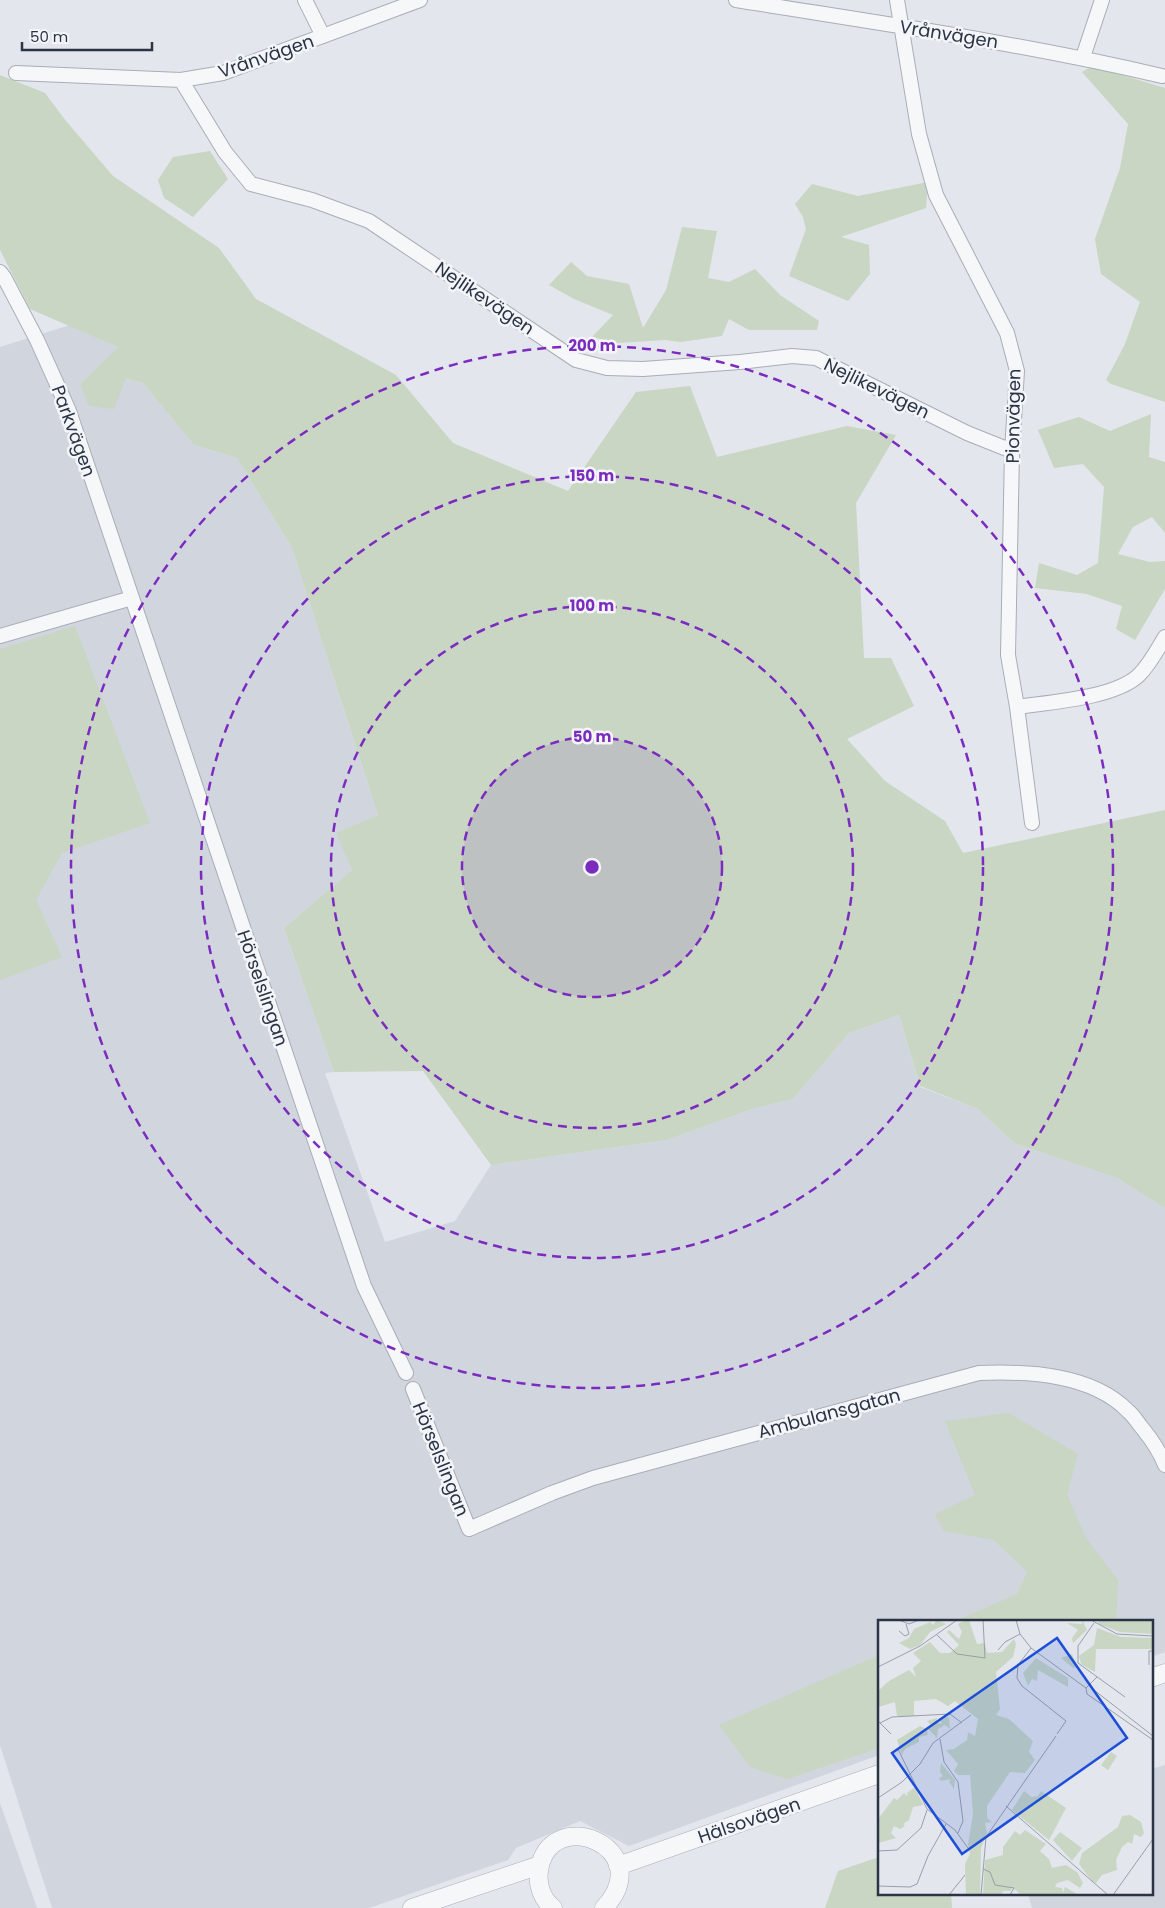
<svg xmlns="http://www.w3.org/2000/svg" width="1165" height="1908" font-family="Poppins,sans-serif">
	<rect width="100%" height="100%" fill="#e3e6ec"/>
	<!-- built -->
	<path fill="#d1d5de" d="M 70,325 L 118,347 L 80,384 L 126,378 L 143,383 L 194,445 L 237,458 L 292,548 L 378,815 L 337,833 L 352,870 L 284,928 L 334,1072 L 325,1073 L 385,1242 L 455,1221 L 491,1165 L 667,1140 L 752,1109 L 793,1099 L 849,1033 L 899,1015 L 920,1087 L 978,1109 L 1014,1143 L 1117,1178 L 1165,1208 L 1165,1652 L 1151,1657 L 1151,1622 L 879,1622 L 879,1755 L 629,1846 L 580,1821 L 516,1848 L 508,1860 L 369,1908 L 52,1908 L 0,1745 L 0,347 Z
		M 1165,1765 L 1165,1908 L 1032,1908 L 1028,1894 L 1151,1894 L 1151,1769 Z
		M 0,1803 L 37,1908 L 0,1908 Z"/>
	<!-- green -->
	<path fill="#c8d6c3" d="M 1092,66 L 1165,88 L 1165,402 L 1111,384 L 1106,380 L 1125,344 L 1140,302 L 1101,274 L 1095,239 L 1120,168 L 1128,124 L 1082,72 Z
		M 0,75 L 45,93 L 66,121 L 113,176 L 219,248 L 256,299 L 396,375 L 453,443 L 568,491 L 636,392 L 690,386 L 717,457 L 847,426 L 896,435 L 856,503 L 864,658 L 891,658 L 914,706 L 847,739 L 885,781 L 945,821 L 963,853 L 1165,810 L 1165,1208 L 1117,1178 L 1014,1143 L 978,1109 L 920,1086 L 899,1015 L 849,1033 L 793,1099 L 752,1109 L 667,1140 L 491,1165 L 423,1071 L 334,1072 L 284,928 L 352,870 L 336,833 L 378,815 L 292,548 L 237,458 L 194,445 L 143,383 L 126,378 L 114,409 L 89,406 L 80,384 L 118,347 L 30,309 L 0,250 Z
		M 210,151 L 228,179 L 193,217 L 164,198 L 158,180 L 173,157 Z
		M 928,182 L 926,208 L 841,237 L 869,245 L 870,274 L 848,301 L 789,276 L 806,229 L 803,217 L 795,204 L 812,184 L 858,196 Z
		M 682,227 L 717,231 L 708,278 L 729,282 L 755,269 L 780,295 L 819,321 L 817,330 L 749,330 L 729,319 L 722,336 L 681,342 L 665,340 L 617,343 L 592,337 L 613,315 L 574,299 L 549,285 L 571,262 L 587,276 L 629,284 L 643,328 L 666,290 Z
		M 1151,414 L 1149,457 L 1165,462 L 1165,533 L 1152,517 L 1133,527 L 1118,554 L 1150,562 L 1165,561 L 1165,589 L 1135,640 L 1116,629 L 1122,606 L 1087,594 L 1035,588 L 1039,563 L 1077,575 L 1098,563 L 1104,487 L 1083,464 L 1054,468 L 1038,430 L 1079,417 L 1110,431 Z
		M 75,626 L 150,823 L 62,853 L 36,900 L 62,957 L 0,980 L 0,649 Z
		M 1009,1413 L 1078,1454 L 1067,1494 L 1086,1538 L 1118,1580 L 1116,1622 L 953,1622 L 1017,1594 L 1027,1572 L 994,1540 L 944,1531 L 935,1514 L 975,1495 L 945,1421 Z
		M 879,1655 L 879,1748 L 787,1779 L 750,1767 L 719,1725 Z
		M 879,1857 L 879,1894 L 951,1894 L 952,1908 L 825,1908 L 838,1871 Z"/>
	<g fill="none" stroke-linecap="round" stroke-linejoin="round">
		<!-- minor casing -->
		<g stroke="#a8adb7" stroke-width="16">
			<path id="minor" d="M 305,0 L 323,36
				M 736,0 C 878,23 1021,43 1162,76
				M 897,0 L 919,134 L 936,195 L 1007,333 L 1017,371 L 1012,451 L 1008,655 L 1017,707 L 1032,823
				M 1083,57 L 1102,0
				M 16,73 L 181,80 L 223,73 L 420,0
				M 181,80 L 225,152 L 251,184 L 312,200 L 369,221 L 576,360 L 607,368 L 643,369 L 740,362 L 792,356 L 816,358 L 967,433 L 1012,451
				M 0,272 L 4,277 L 37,340 L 69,411 L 364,1286 L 406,1373
				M 0,636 L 132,598
				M 1017,707 C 1051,702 1115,698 1139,675 C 1150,664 1157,650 1165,637
				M 413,1389 L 469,1529 L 552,1493 L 593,1478 L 979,1373 C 1028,1371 1092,1374 1128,1411 C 1134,1416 1138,1423 1143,1429 C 1151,1439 1160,1452 1165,1465"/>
		</g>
		<!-- tertiary casing -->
		<g stroke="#a8adb7" stroke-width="19">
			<path id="tertiary" d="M 1151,1678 L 1165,1673
				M 618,1866 L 879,1774
				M 412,1908 L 540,1865
				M 553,1908 C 542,1899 537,1885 539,1871 C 549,1802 660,1848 604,1908"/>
		</g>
		<!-- minor -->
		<use href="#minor" stroke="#f6f7f9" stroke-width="14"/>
		<!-- tertiary -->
		<use href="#tertiary" stroke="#f6f7f9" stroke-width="18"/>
	</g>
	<!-- distance rings -->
	<circle cx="592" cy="867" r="130" fill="#7b2cbf" fill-opacity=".12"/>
	<g fill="none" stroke="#7b2cbf" stroke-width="2.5" stroke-dasharray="9 6">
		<circle cx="592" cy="867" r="130"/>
		<circle cx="592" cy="867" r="261"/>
		<circle cx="592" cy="867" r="391"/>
		<circle cx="592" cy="867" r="521"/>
	</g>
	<g text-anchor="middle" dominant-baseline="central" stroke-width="5" stroke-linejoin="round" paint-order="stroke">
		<!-- street labels -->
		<g font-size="18" fill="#2a3445" stroke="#f3f5f9">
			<text transform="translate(949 34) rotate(9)">Vrånvägen</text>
			<text transform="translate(266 56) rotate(-19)">Vrånvägen</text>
			<text transform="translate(485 298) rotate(34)">Nejlikevägen</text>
			<text transform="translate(877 388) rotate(26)">Nejlikevägen</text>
			<text transform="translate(1013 416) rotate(-89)">Pionvägen</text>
			<text transform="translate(74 431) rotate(70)">Parkvägen</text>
			<text transform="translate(263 988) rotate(71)">Hörselslingan</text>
			<text transform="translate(829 1413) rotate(-15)">Ambulansgatan</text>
			<text transform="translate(441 1459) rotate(68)">Hörselslingan</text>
			<text transform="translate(749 1820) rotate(-19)">Hälsovägen</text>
		</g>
	</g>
	<!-- overview -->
	<g transform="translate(878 1620)">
		<rect width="275" height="275" fill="#e3e6ec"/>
		<path d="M 59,0 L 68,4 L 52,12 L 42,25 L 32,29 L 21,23 L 31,18 L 36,9 L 52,2 L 55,5 ZM 88,0 L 91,0 L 99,24 L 107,23 L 109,33 L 124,32 L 136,19 L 138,24 L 135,37 L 118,52 L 122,89 L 118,95 L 131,99 L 155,121 L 151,132 L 157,140 L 147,153 L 132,152 L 109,186 L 109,198 L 114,202 L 107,203 L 109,213 L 103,228 L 102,275 L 88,275 L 87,244 L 92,234 L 90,224 L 95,194 L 92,155 L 80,155 L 76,151 L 80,144 L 68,130 L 76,129 L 89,120 L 90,112 L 97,116 L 100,99 L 77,81 L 70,86 L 58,79 L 36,81 L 36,96 L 19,96 L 17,82 L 0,87 L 0,71 L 11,61 L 31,50 L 38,57 L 35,48 L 43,41 L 35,33 L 52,22 L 62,33 L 72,33 L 81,25 L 69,12 L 71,10 L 81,19 L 84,12 L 80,4 ZM 204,0 L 209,10 L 195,23 L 194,18 L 200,10 L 189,3 L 204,4 ZM 220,0 L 275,0 L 275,14 L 242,12 L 221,4 ZM 219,8 L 243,17 L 275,18 L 275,29 L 218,29 L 217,52 L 203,44 L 201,36 L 216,25 ZM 194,34 L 200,47 L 195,48 L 183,38 ZM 158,38 L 190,58 L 190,67 L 160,50 L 159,61 L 154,59 L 150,66 L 145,53 ZM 71,97 L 72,109 L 67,105 L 60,109 L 59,118 L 50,109 L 54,107 L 49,101 L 59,98 L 59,103 L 64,104 L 61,98 ZM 42,106 L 49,109 L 50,115 L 41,117 L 41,122 L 27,129 L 24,135 L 19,120 ZM 233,132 L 239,136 L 230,150 L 223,145 ZM 63,143 L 77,160 L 76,169 L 71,162 L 73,159 L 63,161 L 61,158 L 65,156 L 62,152 ZM 37,167 L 45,185 L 35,187 L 31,200 L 25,204 L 27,206 L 22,209 L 16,206 L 13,213 L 18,218 L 0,223 L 0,199 L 16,178 L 19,180 L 26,173 L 30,177 L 29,173 ZM 146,171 L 154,177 L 160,176 L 163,171 L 188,188 L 171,220 L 134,190 ZM 252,195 L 263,202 L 266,213 L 263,217 L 256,214 L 254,224 L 250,222 L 244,227 L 238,240 L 239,250 L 224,255 L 218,263 L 214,261 L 201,244 L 204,233 L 240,207 L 244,196 ZM 147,210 L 168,224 L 162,231 L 171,239 L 174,248 L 188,245 L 199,252 L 205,263 L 202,268 L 190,260 L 179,263 L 177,267 L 184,268 L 185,273 L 187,267 L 199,274 L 143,275 L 134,267 L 133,271 L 125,271 L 123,275 L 105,275 L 107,240 L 125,235 L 125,227 L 137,211 L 142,215 ZM 182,212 L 204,228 L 194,241 L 175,220 Z" fill="#c8d6c3"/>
		<path fill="none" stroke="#999fa9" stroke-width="1" d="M 21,0 L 31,4 L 41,0M 138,0 L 142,14 L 153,28 L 208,68M 213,0 L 239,14 L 275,16M 216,3 L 200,26 L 200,43 L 247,77M 21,11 L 27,16 L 31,14 L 28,4M 59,15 L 79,34 L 107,38 L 105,0M 153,28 L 140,45 L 139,58 L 144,66 L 188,101 L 179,114M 120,30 L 127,22 L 142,14M 271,45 L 271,31 L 275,31M 0,47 L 42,26 L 79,0M 208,68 L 209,74 L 275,120M 208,68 L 219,57M 216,70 L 275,116M 0,101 L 13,114M 2,103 L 14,97 L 72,94 L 84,103M 62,119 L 66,142 L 80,162 L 85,201 L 80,213M 20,129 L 49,189 L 77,210 L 90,228M 0,178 L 24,162 L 42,144 L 55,123 L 93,95M 128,186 L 230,275M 0,231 L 19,230 L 43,208 L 49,190M 105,249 L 112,252 L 117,265 L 136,268 L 132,275M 0,266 L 32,267 L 39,264 L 50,236 L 68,204M 71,275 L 87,255M 103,275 L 108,217 L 178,116M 235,275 L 275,219"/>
		<path fill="#1d4ed8" fill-opacity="0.15" stroke="#1d4ed8" stroke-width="2.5" d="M 179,18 L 249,118 L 84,234 L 14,133 Z"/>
		<rect width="275" height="275" fill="none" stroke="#2a3445" stroke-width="2.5"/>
	</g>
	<circle cx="592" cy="867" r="8" fill="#7b2cbf" stroke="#f3f5f9" stroke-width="2.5"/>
	<g font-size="15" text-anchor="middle" font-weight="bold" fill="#7b2cbf" stroke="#f3f5f9" stroke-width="5" stroke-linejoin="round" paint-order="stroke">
		<text x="592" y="351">200 m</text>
		<text x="592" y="481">150 m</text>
		<text x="592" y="611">100 m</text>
		<text x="592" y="742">50 m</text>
	</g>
	<!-- scale -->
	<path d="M22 42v8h130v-8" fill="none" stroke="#2a3445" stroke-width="2.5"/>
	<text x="30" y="42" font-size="15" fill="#2a3445" stroke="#f3f5f9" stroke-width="4" paint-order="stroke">50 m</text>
</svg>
